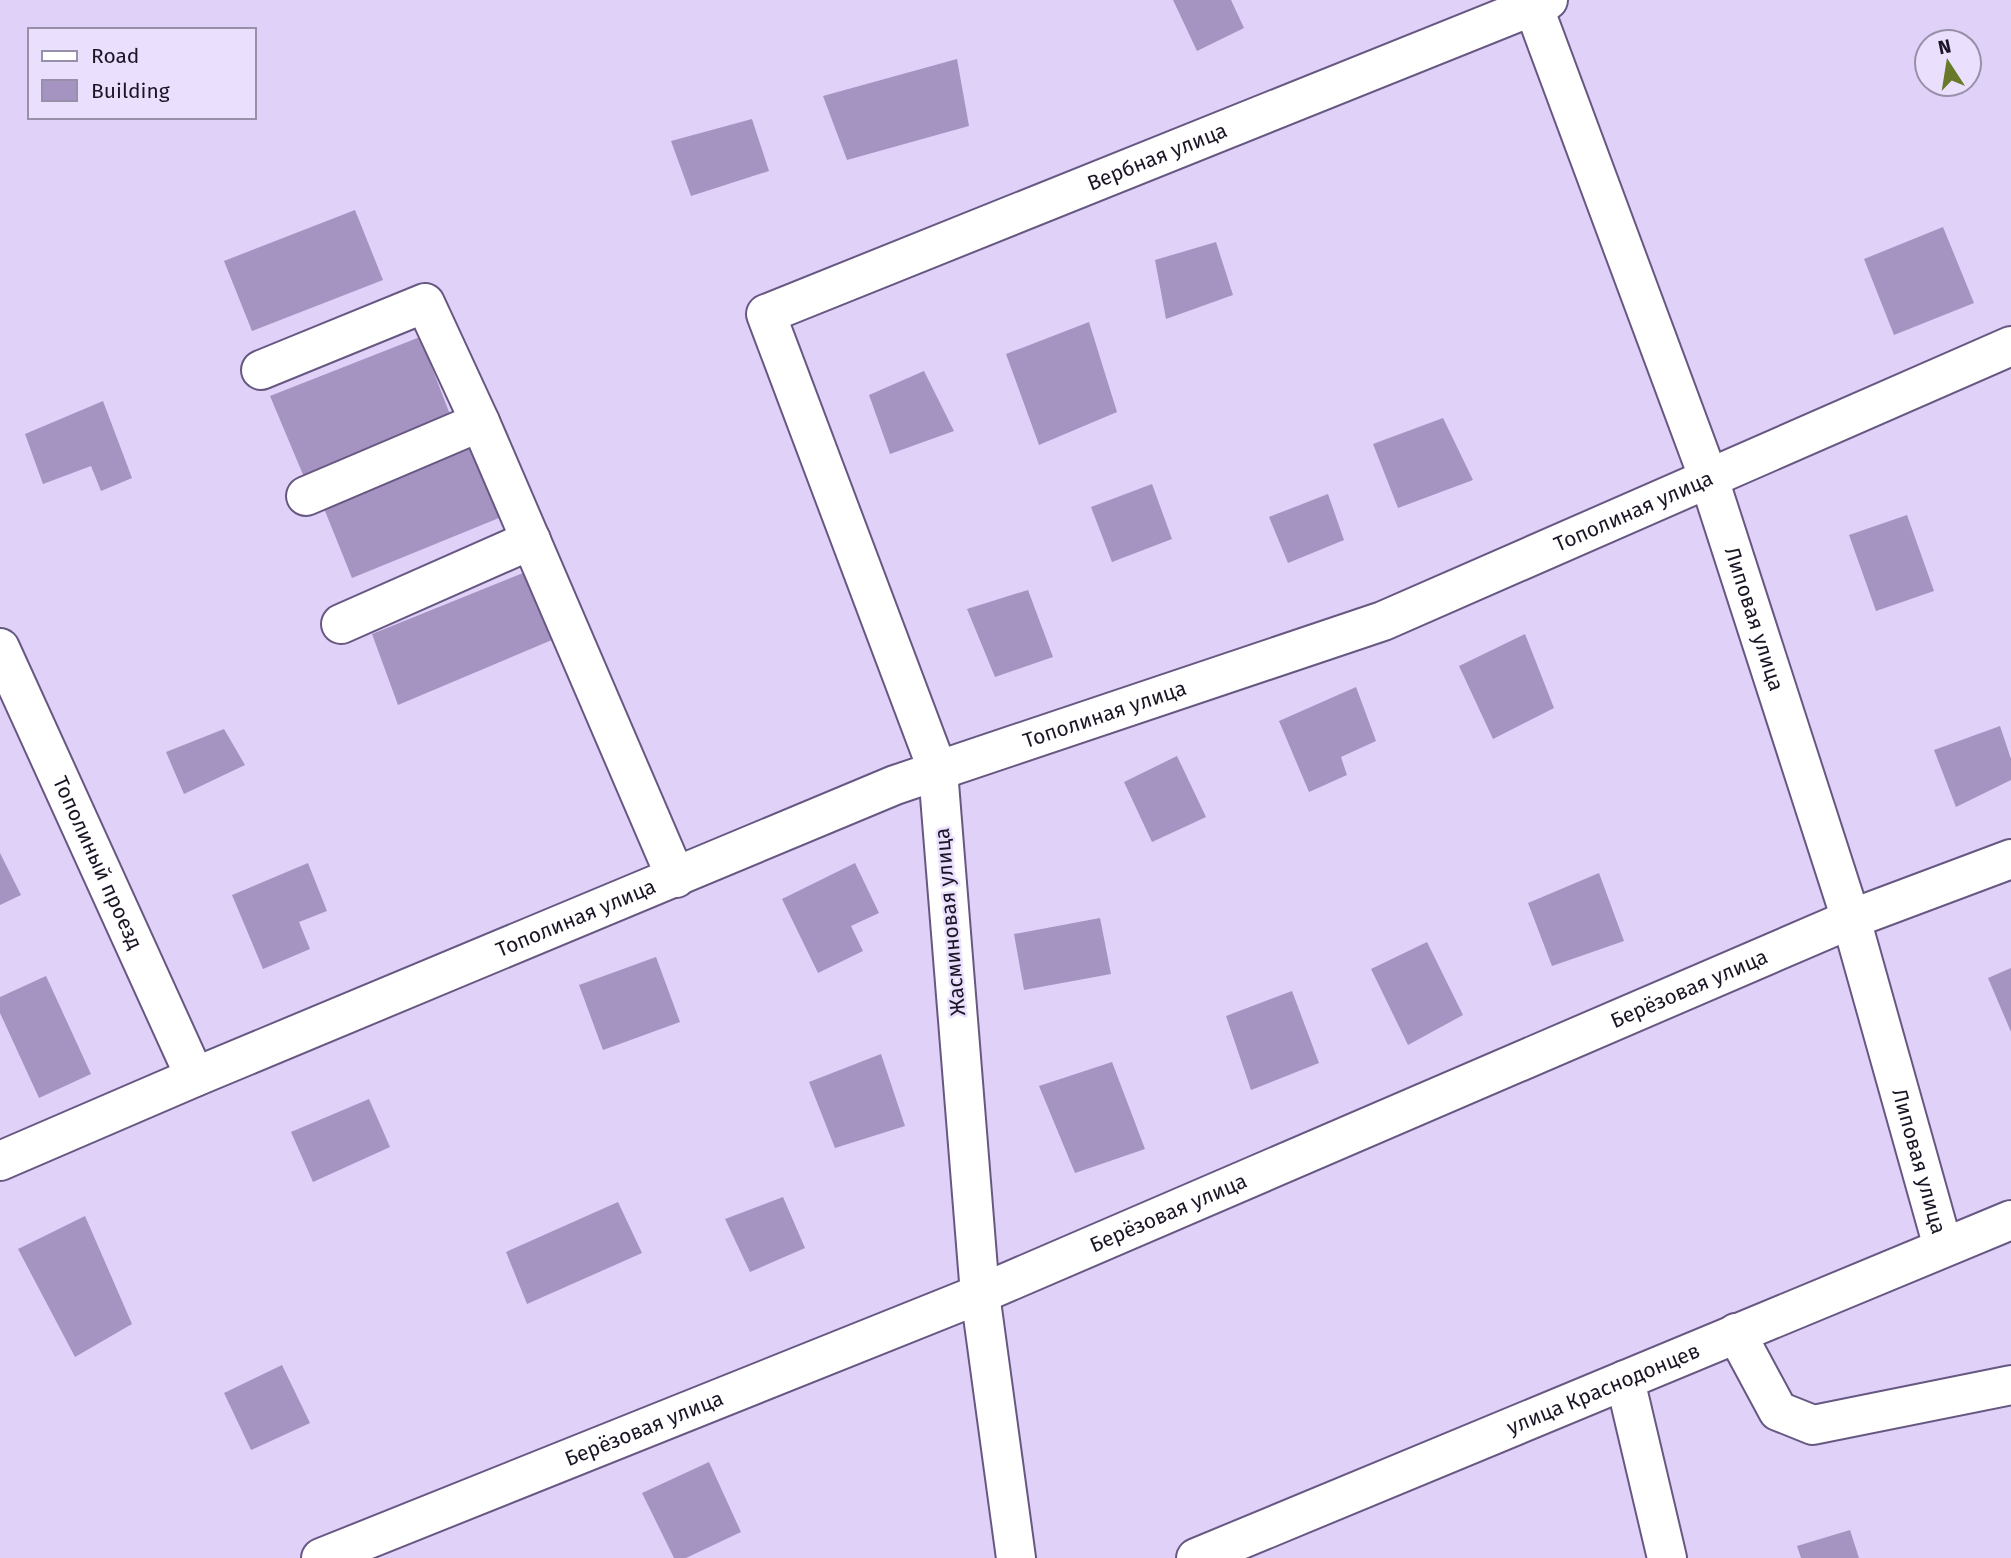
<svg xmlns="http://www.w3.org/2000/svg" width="2011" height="1558" font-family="'Fira Sans',sans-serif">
	<rect width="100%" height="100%" fill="#dfd1f8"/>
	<!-- building -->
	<path fill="#a594c2" d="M 1173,0 L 1231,0 L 1244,28 L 1197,51 Z
		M 957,59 L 969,126 L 847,160 L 823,96 Z
		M 752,119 L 769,171 L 691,196 L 671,141 Z
		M 355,210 L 383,280 L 252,331 L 224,261 Z
		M 1943,227 L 1974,303 L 1894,335 L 1864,259 Z
		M 1216,242 L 1233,295 L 1166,319 L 1155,260 Z
		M 1089,322 L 1117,412 L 1039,445 L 1006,354 Z
		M 420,337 L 451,417 L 304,477 L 270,396 Z
		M 924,371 L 954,431 L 890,454 L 869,395 Z
		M 103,401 L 132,478 L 101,491 L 91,466 L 43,484 L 25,434 Z
		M 1443,418 L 1473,480 L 1398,508 L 1373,444 Z
		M 482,442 L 511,513 L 352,578 L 323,506 Z
		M 1152,484 L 1172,539 L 1112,562 L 1091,507 Z
		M 1328,494 L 1344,540 L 1288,563 L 1269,517 Z
		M 1907,515 L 1934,591 L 1876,611 L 1849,535 Z
		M 533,569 L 559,637 L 398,705 L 372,634 Z
		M 1028,590 L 1053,657 L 995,677 L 967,609 Z
		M 1525,634 L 1554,708 L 1493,739 L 1459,666 Z
		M 1356,687 L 1376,741 L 1341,757 L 1347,775 L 1309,792 L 1279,721 Z
		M 2000,726 L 2011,759 L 2011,780 L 1956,807 L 1934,750 Z
		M 224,729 L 245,765 L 184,794 L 166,752 Z
		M 1177,756 L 1206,817 L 1152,842 L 1124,782 Z
		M 0,853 L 21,895 L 0,905 Z
		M 308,863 L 327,911 L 299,922 L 310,949 L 263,969 L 232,895 Z
		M 855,863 L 879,913 L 851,926 L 863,951 L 818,973 L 782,899 Z
		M 1599,873 L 1624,941 L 1552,966 L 1528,903 Z
		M 1100,918 L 1111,974 L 1024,990 L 1014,934 Z
		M 1427,942 L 1463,1015 L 1408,1045 L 1371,969 Z
		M 656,957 L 680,1022 L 603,1050 L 579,985 Z
		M 2011,968 L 2011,1032 L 1988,978 Z
		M 46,976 L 91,1074 L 39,1098 L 0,1013 L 0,997 Z
		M 1292,991 L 1319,1063 L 1251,1090 L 1226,1016 Z
		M 881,1054 L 905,1126 L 835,1148 L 809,1082 Z
		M 1112,1062 L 1145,1149 L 1075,1173 L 1039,1086 Z
		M 369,1099 L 390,1147 L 313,1182 L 291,1132 Z
		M 783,1197 L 805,1248 L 750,1272 L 725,1219 Z
		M 618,1202 L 642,1253 L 527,1304 L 506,1252 Z
		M 85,1216 L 132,1324 L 75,1357 L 18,1249 Z
		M 282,1365 L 310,1423 L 251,1450 L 224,1393 Z
		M 709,1462 L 741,1532 L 686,1558 L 674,1558 L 642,1493 Z
		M 1850,1530 L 1859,1558 L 1801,1558 L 1797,1546 Z"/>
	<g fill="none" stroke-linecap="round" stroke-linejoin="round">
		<!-- minor casing -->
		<g stroke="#675882" stroke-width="42">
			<g id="minor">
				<path id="s1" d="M 1531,0 L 1709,479 L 1851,919 L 1943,1247"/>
				<path d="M 261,370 L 425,303 L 480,422 L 676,878"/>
				<path d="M 306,496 L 480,422"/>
				<path d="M 341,624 L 531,540"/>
				<path id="s2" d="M 0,648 L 195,1077"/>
				<path id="s3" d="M 0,1161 L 195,1077 L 895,785 L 1383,621 L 2011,346"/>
				<path d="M 1736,1333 L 1778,1411 L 1813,1425 L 2011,1385"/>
				<path d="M 1625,1380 L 1667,1558"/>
				<path id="s4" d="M 321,1558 L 980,1294 L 1851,919 L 2011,859"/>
				<path id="s5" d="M 1016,1558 L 980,1294 L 938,771 L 766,314 L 1548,0"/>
				<path id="s6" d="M 1196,1558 L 2011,1220"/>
			</g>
		</g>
		<!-- minor -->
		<use href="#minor" stroke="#fff" stroke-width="38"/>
	</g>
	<g text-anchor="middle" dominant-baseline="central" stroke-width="5" stroke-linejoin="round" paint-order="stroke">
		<!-- street labels -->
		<g font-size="21" fill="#1c1526" stroke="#eae0fe">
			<text stroke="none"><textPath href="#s5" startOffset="1701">Вербная улица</textPath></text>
			<text stroke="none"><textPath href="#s3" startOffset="1759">Тополиная улица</textPath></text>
			<text stroke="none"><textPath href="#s1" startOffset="658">Липовая улица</textPath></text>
			<text stroke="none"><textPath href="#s3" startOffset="1192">Тополиная улица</textPath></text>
			<text stroke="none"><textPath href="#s2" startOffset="236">Тополиный проезд</textPath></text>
			<text stroke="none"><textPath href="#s3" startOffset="625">Тополиная улица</textPath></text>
			<text transform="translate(950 922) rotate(-95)">Жасминовая улица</text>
			<text stroke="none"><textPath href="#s4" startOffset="1482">Берёзовая улица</textPath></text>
			<text stroke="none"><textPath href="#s1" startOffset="1225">Липовая улица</textPath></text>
			<text stroke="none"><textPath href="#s4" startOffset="915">Берёзовая улица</textPath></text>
			<text stroke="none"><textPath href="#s6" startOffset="441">улица Краснодонцев</textPath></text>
			<text stroke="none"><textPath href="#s4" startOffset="348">Берёзовая улица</textPath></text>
		</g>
	</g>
	<!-- legend -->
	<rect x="28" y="28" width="228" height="91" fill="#eae0fe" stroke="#988fa8" stroke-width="2"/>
	<rect x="42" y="51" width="35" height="10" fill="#ffffff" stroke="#988fa8" stroke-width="2"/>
	<text x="91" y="63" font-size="21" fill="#1c1526">Road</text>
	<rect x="42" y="80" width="35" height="21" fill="#a594c2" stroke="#988fa8" stroke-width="2"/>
	<text x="91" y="98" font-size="21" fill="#1c1526">Building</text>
	<!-- north arrow -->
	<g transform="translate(1948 63) rotate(348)"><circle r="33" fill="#eae0fe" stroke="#988fa8" stroke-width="2"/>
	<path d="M0-5L12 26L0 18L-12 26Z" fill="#687a29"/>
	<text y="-10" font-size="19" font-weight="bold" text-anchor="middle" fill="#1c1526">N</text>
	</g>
</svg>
